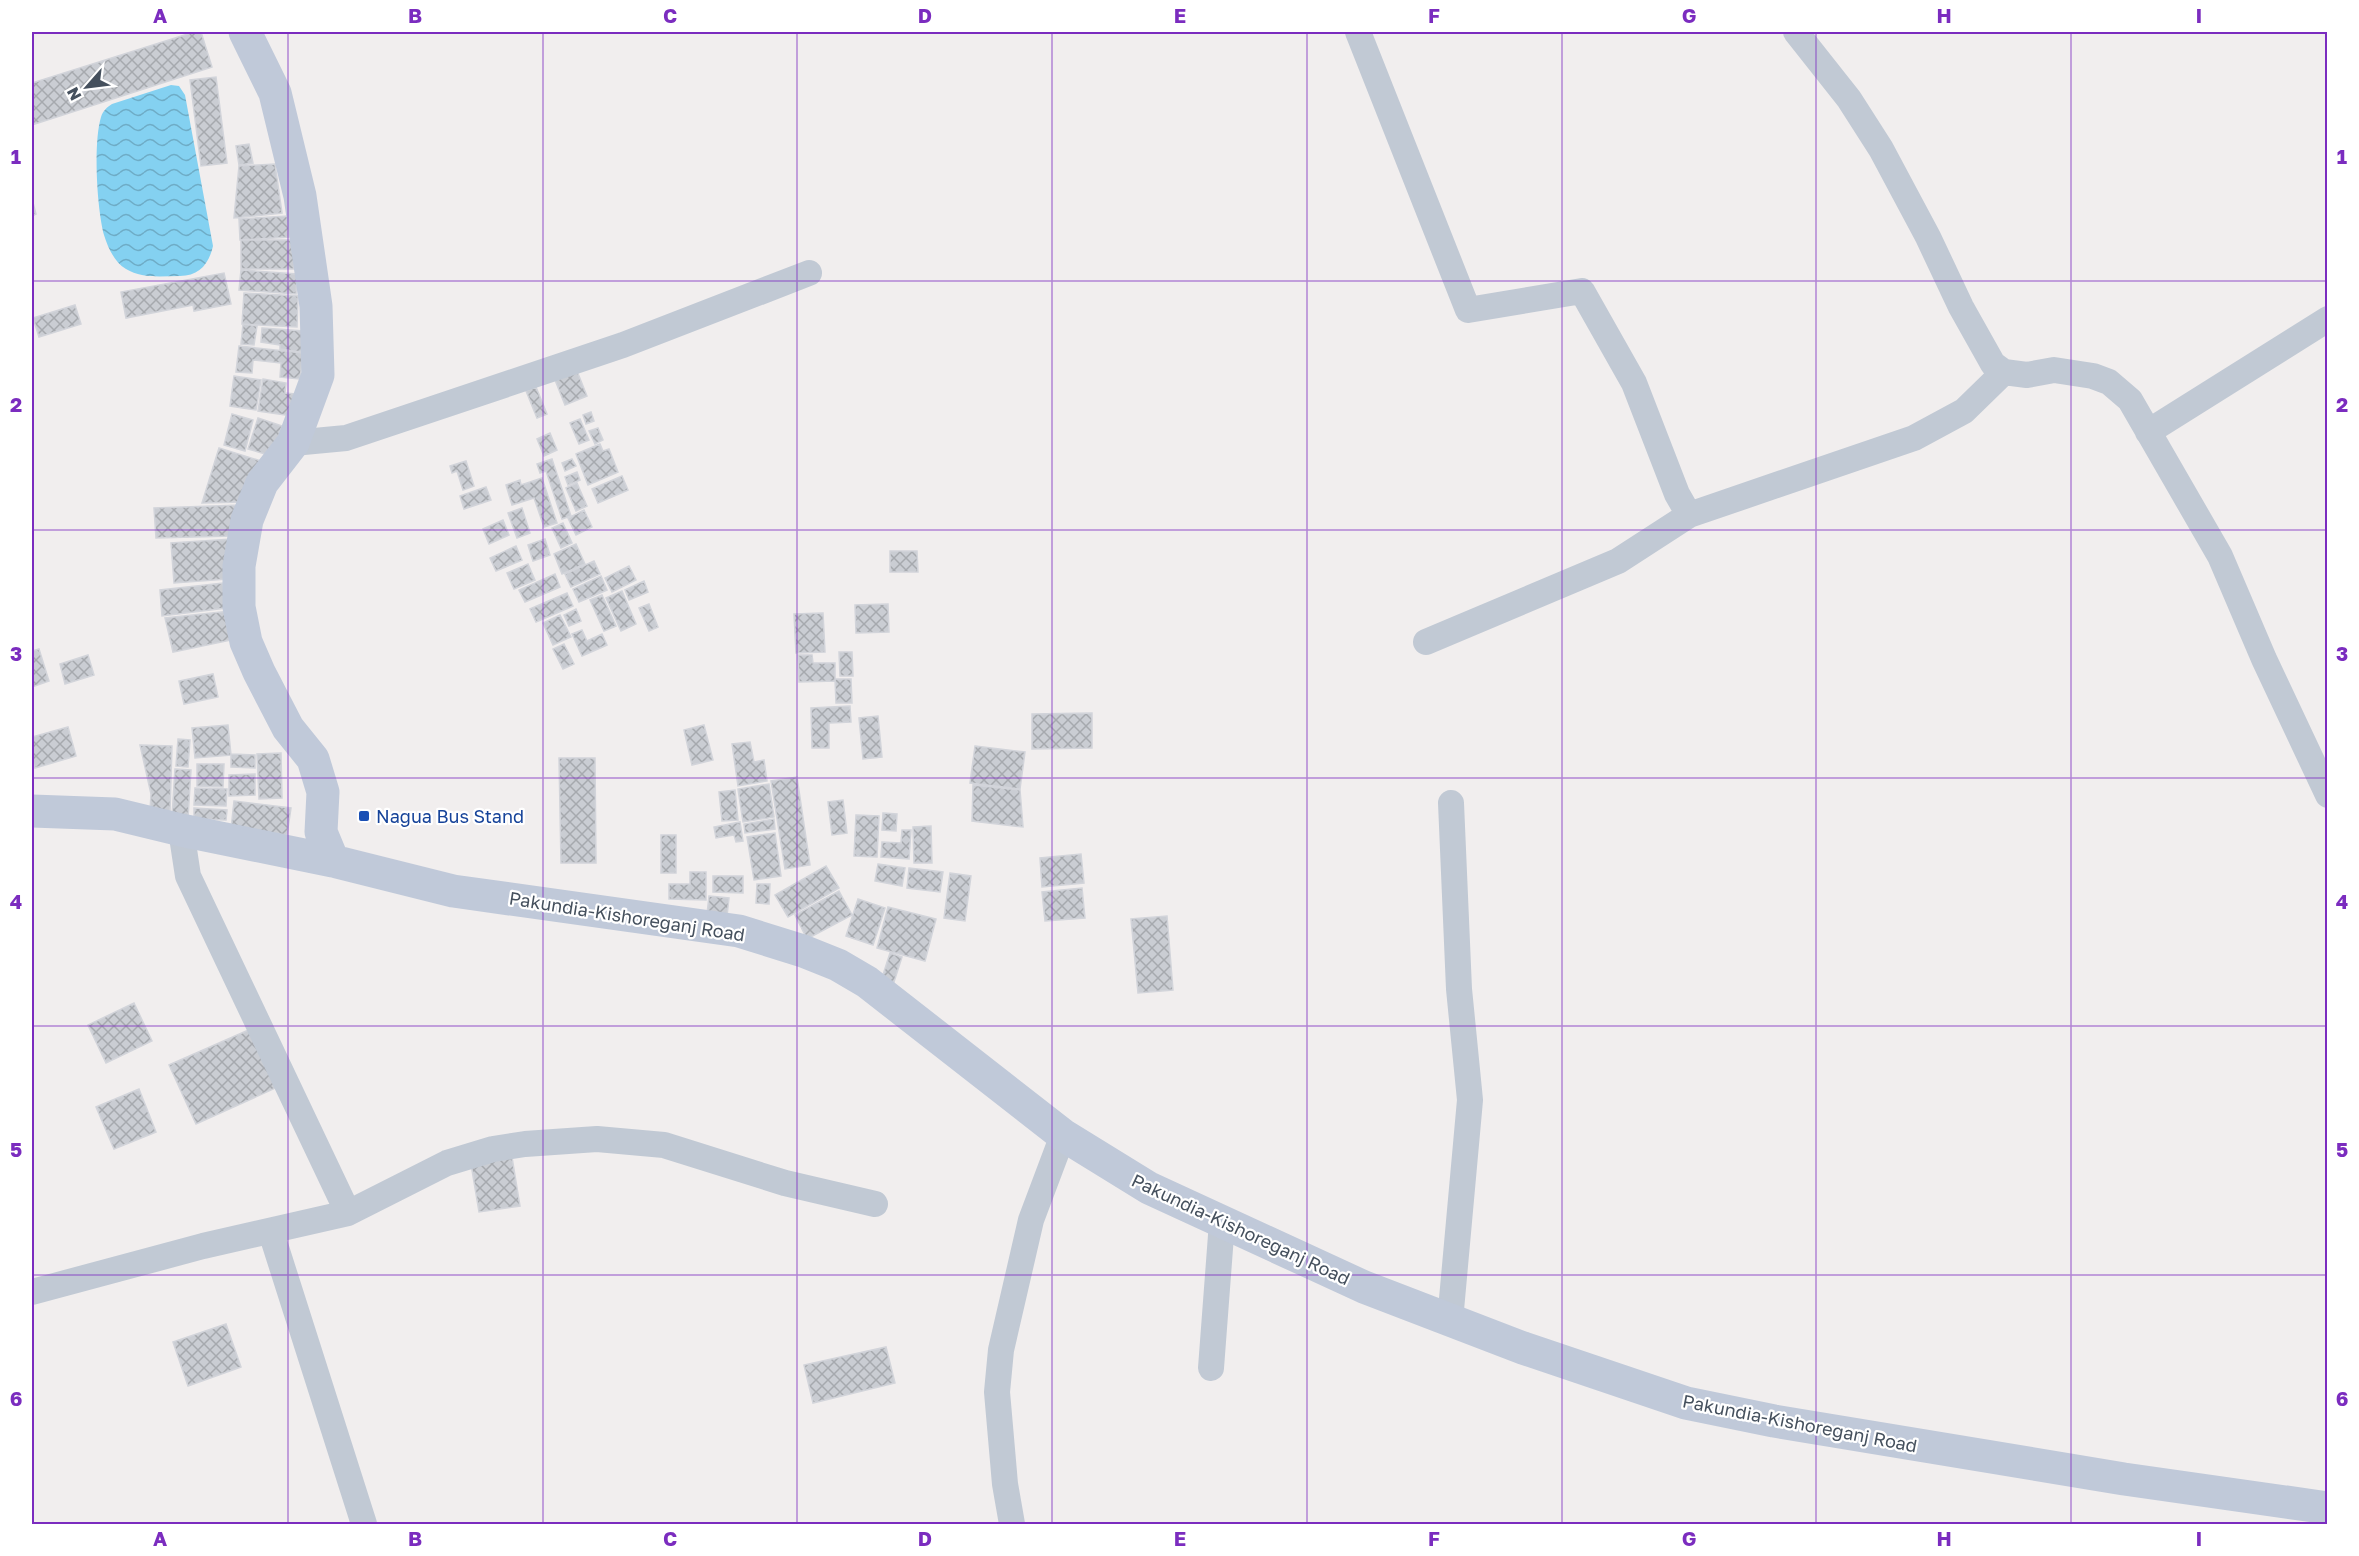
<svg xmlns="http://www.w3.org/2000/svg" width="2359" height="1556" font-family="'Golos Text',sans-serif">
	<defs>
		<pattern id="water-waves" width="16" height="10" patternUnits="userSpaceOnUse" patternTransform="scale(1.5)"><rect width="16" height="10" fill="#84d1f1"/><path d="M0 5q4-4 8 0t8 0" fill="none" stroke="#6eacc6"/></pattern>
		<pattern id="building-cross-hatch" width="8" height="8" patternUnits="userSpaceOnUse" patternTransform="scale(1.5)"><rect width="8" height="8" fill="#cacdd3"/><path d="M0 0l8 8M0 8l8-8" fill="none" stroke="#a6a9ae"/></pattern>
	</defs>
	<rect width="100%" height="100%" fill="#f1eeee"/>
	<!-- water -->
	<path fill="url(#water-waves)" d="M 171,85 L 179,86 L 185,95 L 213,246 C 209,264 199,276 180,276 C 162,276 142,279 126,269 C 115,263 108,248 104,235 C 97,209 93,144 101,117 C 103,111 107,107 112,104 Z"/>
	<!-- building -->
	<path fill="url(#building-cross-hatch)" stroke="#d2d4da" stroke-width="1.5" d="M 194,32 L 201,32 L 212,67 L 32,125 L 32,83 Z
		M 216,77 L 227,163 L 201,166 L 190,80 Z
		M 249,144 L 253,163 L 239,165 L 236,146 Z
		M 275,164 L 282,213 L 234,218 L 239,166 Z
		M 32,199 L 36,214 L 32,216 Z
		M 288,216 L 289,237 L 240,240 L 239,219 Z
		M 241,240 L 294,240 L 294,269 L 241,269 Z
		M 241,270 L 297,274 L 296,294 L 239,290 Z
		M 224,273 L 231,304 L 194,311 L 193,305 L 126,318 L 121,292 Z
		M 244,293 L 298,296 L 297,327 L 242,324 Z
		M 75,305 L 81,324 L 39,337 L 33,318 Z
		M 243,324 L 257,326 L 254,345 L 241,344 Z
		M 262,328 L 304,331 L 301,352 L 280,349 L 280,345 L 261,342 Z
		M 239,346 L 303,353 L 300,379 L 280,377 L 281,363 L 253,360 L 252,373 L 236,372 Z
		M 577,371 L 587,396 L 565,405 L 555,380 Z
		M 234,376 L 261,380 L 256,410 L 230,406 Z
		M 263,379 L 286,383 L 285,393 L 295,394 L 292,416 L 258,411 Z
		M 536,387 L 547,414 L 537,418 L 526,391 Z
		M 591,412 L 594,421 L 586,424 L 583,415 Z
		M 232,414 L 253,420 L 245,451 L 224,445 Z
		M 258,418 L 282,426 L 272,456 L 248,449 Z
		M 580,419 L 589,440 L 579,444 L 570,423 Z
		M 598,428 L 603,440 L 595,444 L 589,431 Z
		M 550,433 L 557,450 L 544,456 L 537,439 Z
		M 600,444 L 603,451 L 609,449 L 618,472 L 588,485 L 576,454 Z
		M 219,448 L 261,461 L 243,502 L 202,503 Z
		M 552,459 L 571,516 L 562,519 L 546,471 L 540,473 L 537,464 Z
		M 572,459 L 576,466 L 565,471 L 562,463 Z
		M 466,461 L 474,486 L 463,490 L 457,471 L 452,473 L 450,466 Z
		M 577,472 L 580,480 L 568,485 L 565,477 Z
		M 622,476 L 628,490 L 598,503 L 592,489 Z
		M 542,478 L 557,523 L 544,527 L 534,498 L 512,505 L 506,485 L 520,480 L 521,485 Z
		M 577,483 L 587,506 L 576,511 L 566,488 Z
		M 486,487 L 491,500 L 464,509 L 460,496 Z
		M 242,505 L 231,536 L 156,538 L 154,508 Z
		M 522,508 L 530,533 L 517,538 L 508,513 Z
		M 584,510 L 592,527 L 576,535 L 568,518 Z
		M 503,520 L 509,535 L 489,544 L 483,529 Z
		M 563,523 L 572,543 L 561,548 L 552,528 Z
		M 232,539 L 227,579 L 174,583 L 171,543 Z
		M 545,539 L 550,555 L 533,561 L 528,545 Z
		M 576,544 L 585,564 L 562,574 L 554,554 Z
		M 516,546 L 522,560 L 496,571 L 490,558 Z
		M 890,551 L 917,551 L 918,572 L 890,572 Z
		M 594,561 L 600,574 L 571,587 L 565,574 Z
		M 528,564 L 535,580 L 514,589 L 507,573 Z
		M 629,566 L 636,580 L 612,592 L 605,578 Z
		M 555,574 L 560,587 L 525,602 L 519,590 Z
		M 601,576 L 607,590 L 579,602 L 573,589 Z
		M 644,581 L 648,592 L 629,600 L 625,590 Z
		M 223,583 L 226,608 L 162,616 L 160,590 Z
		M 622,591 L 636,624 L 621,631 L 606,598 Z
		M 567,593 L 573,606 L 536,622 L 530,609 Z
		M 602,595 L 616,626 L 604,631 L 590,600 Z
		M 649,604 L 658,627 L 649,631 L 639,608 Z
		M 888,604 L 889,632 L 856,633 L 855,605 Z
		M 576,609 L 581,621 L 569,626 L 564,615 Z
		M 230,611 L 236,639 L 173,652 L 165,618 Z
		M 823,613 L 825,652 L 796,653 L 794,614 Z
		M 560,615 L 571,637 L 553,645 L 543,623 Z
		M 582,630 L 587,641 L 602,634 L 607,645 L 582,656 L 572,634 Z
		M 564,644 L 574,664 L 563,669 L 553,649 Z
		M 39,649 L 49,681 L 32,687 L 32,651 Z
		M 839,652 L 852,652 L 853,676 L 840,676 Z
		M 88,655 L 94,675 L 65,684 L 60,664 Z
		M 798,655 L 812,655 L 813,663 L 835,663 L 835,681 L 799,682 Z
		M 213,674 L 218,697 L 184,704 L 179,681 Z
		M 835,679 L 851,679 L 852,703 L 836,703 Z
		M 850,706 L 851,722 L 829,723 L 829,748 L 812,748 L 811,708 Z
		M 1092,713 L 1092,748 L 1032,749 L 1032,714 Z
		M 878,716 L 882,757 L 863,759 L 859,718 Z
		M 228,725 L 231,755 L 195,758 L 192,728 Z
		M 704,725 L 713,760 L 692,765 L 684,730 Z
		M 68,727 L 76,756 L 35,768 L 32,757 L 32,737 Z
		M 178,739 L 190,740 L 188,767 L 176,766 Z
		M 750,742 L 754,762 L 764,760 L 767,781 L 738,786 L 732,744 Z
		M 140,745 L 172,746 L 170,812 L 150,811 L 151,794 Z
		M 975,746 L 1025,752 L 1020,789 L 970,783 Z
		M 281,753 L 282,798 L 259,799 L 257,754 Z
		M 231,754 L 255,755 L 255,768 L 231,767 Z
		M 559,758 L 595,758 L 596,863 L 561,863 Z
		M 197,764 L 224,764 L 223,787 L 197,786 Z
		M 175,769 L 191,770 L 188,818 L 172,817 Z
		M 255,774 L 255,795 L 229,796 L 229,775 Z
		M 797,777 L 810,865 L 785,869 L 771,781 Z
		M 769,784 L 774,817 L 743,822 L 738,789 Z
		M 973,785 L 1020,790 L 1023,827 L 972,821 Z
		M 195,788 L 227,789 L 226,806 L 194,805 Z
		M 735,790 L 738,820 L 722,821 L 719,792 Z
		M 843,800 L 847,833 L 832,835 L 828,802 Z
		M 234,801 L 291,808 L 287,835 L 231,829 Z
		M 194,808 L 227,810 L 226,820 L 194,819 Z
		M 883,813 L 897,814 L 896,831 L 882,830 Z
		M 856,815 L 879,816 L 877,857 L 854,856 Z
		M 774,819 L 775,829 L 745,833 L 744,824 Z
		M 740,822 L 743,841 L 736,842 L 734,835 L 716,838 L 714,827 Z
		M 931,826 L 932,863 L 914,863 L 913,827 Z
		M 902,830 L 911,830 L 909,859 L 881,857 L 882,842 L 901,843 Z
		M 775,833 L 781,876 L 754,880 L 747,837 Z
		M 661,835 L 676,835 L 676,873 L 661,873 Z
		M 1081,854 L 1084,883 L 1042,887 L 1040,858 Z
		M 878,864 L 905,868 L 902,886 L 875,881 Z
		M 826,866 L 839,888 L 788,917 L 775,895 Z
		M 909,868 L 943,872 L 940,892 L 907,888 Z
		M 690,872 L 706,872 L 706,900 L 669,899 L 669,884 L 690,884 Z
		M 950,873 L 971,876 L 965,921 L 944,918 Z
		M 713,876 L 743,876 L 743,893 L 713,892 Z
		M 757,884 L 770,884 L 769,904 L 756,903 Z
		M 1082,888 L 1085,918 L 1045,921 L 1042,892 Z
		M 839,891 L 852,915 L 807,939 L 795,915 Z
		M 709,896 L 729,898 L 727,916 L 707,914 Z
		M 858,899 L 885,908 L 873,945 L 846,936 Z
		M 888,907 L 936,919 L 925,961 L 877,948 Z
		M 1167,916 L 1173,990 L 1138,993 L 1131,919 Z
		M 890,953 L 902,957 L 893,985 L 881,981 Z
		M 134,1003 L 152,1041 L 106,1063 L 88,1025 Z
		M 253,1028 L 280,1086 L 196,1124 L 169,1065 Z
		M 139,1089 L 156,1132 L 114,1149 L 96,1107 Z
		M 511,1151 L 520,1206 L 479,1212 L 470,1158 Z
		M 226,1324 L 241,1367 L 188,1386 L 173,1342 Z
		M 886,1347 L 895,1383 L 813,1403 L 804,1365 Z"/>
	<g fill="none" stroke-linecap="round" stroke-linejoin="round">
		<!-- street -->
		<path stroke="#c1c9d4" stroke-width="26" d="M 1358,32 L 1468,310 L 1582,291 L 1634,383 L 1677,494 L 1689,515
			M 1796,32 L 1849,99 L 1881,149 L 1928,237 L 1961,307 L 1993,364 L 2004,372 L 2027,375 L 2054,370 L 2093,376 L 2109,382 L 2130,400 L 2220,556 L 2264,659 L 2328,795
			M 2148,432 L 2328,319
			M 293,443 L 346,438 L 623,345 L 809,273
			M 1426,642 L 1618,561 L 1689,515 L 1914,438 L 1964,411 L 2004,372
			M 181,830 L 188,876 L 348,1213
			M 271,1232 L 364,1524
			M 32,1292 L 203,1246 L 348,1213 L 447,1163 L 493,1149 L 525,1144 L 597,1139 L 664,1145 L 785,1183 L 875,1204
			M 1450,1321 L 1470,1100 L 1459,989 L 1451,803
			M 1211,1368 L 1222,1222
			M 1012,1524 L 1005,1484 L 997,1392 L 1001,1350 L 1031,1220 L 1063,1135"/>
		<!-- secondary -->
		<path stroke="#c0c9d9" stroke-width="33" d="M 245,32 L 275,93 L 300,196 L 316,306 L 318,375 L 293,443 L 262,483 L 247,520 L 239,566 L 239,607 L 246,642 L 259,672 L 288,728 L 313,759 L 323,792 L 321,832 L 333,861
			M 32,811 L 115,814 L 181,830 L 333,861 L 453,891 L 739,931 L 803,951 L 838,965 L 867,982 L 1063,1135 L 1149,1188 L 1364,1287 L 1523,1348 L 1686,1403 L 1774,1421 L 2124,1479 L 2328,1508"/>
	</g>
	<!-- grid -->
	<path fill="none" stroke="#7b2cbf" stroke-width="1.5" stroke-opacity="0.55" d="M 288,32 L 288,1524M 543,32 L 543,1524M 797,32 L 797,1524M 1052,32 L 1052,1524M 1307,32 L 1307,1524M 1562,32 L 1562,1524M 1816,32 L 1816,1524M 2071,32 L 2071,1524M 32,281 L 2328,281M 32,530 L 2328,530M 32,778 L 2328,778M 32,1026 L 2328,1026M 32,1275 L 2328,1275"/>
	<!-- markers -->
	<rect fill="#1a4fb4" stroke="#fff" stroke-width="2" x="358" y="810" width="12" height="12" rx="3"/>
	<g text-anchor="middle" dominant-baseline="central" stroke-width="4.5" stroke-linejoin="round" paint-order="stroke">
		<!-- transit labels -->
		<g font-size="18" fill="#164399" stroke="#fff" text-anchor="start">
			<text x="376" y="816">Nagua Bus Stand</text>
		</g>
		<!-- street labels -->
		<g font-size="18" fill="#45505d" stroke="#fff">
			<text transform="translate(627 916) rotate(9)">Pakundia-Kishoreganj Road</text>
			<text transform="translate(1241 1229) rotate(25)">Pakundia-Kishoreganj Road</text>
			<text transform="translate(1800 1423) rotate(11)">Pakundia-Kishoreganj Road</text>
		</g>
	</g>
	<!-- border -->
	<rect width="2359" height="1556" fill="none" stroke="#ffffff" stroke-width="66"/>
	<!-- north arrow -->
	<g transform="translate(87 87) rotate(242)" stroke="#ffffff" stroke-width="4.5" paint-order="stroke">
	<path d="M0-4.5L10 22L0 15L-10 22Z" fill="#45505d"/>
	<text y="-9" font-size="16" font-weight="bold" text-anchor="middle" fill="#45505d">N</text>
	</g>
	<rect x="33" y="33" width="2293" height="1490" fill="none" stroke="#7b2cbf" stroke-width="2"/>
	<g font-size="20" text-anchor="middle" font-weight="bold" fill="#7b2cbf">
		<text x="160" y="23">A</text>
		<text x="415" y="23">B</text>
		<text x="670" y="23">C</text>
		<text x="925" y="23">D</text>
		<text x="1180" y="23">E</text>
		<text x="1434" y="23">F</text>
		<text x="1689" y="23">G</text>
		<text x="1944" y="23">H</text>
		<text x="2199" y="23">I</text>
		<text x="16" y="164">1</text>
		<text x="2342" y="164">1</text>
		<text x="16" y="412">2</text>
		<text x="2342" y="412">2</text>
		<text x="16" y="661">3</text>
		<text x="2342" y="661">3</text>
		<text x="16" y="909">4</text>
		<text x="2342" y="909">4</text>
		<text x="16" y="1157">5</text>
		<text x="2342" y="1157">5</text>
		<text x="16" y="1406">6</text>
		<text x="2342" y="1406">6</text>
		<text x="160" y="1546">A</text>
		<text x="415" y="1546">B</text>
		<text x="670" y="1546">C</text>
		<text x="925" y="1546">D</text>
		<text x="1180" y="1546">E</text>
		<text x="1434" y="1546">F</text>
		<text x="1689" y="1546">G</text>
		<text x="1944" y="1546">H</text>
		<text x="2199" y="1546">I</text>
	</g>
</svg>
